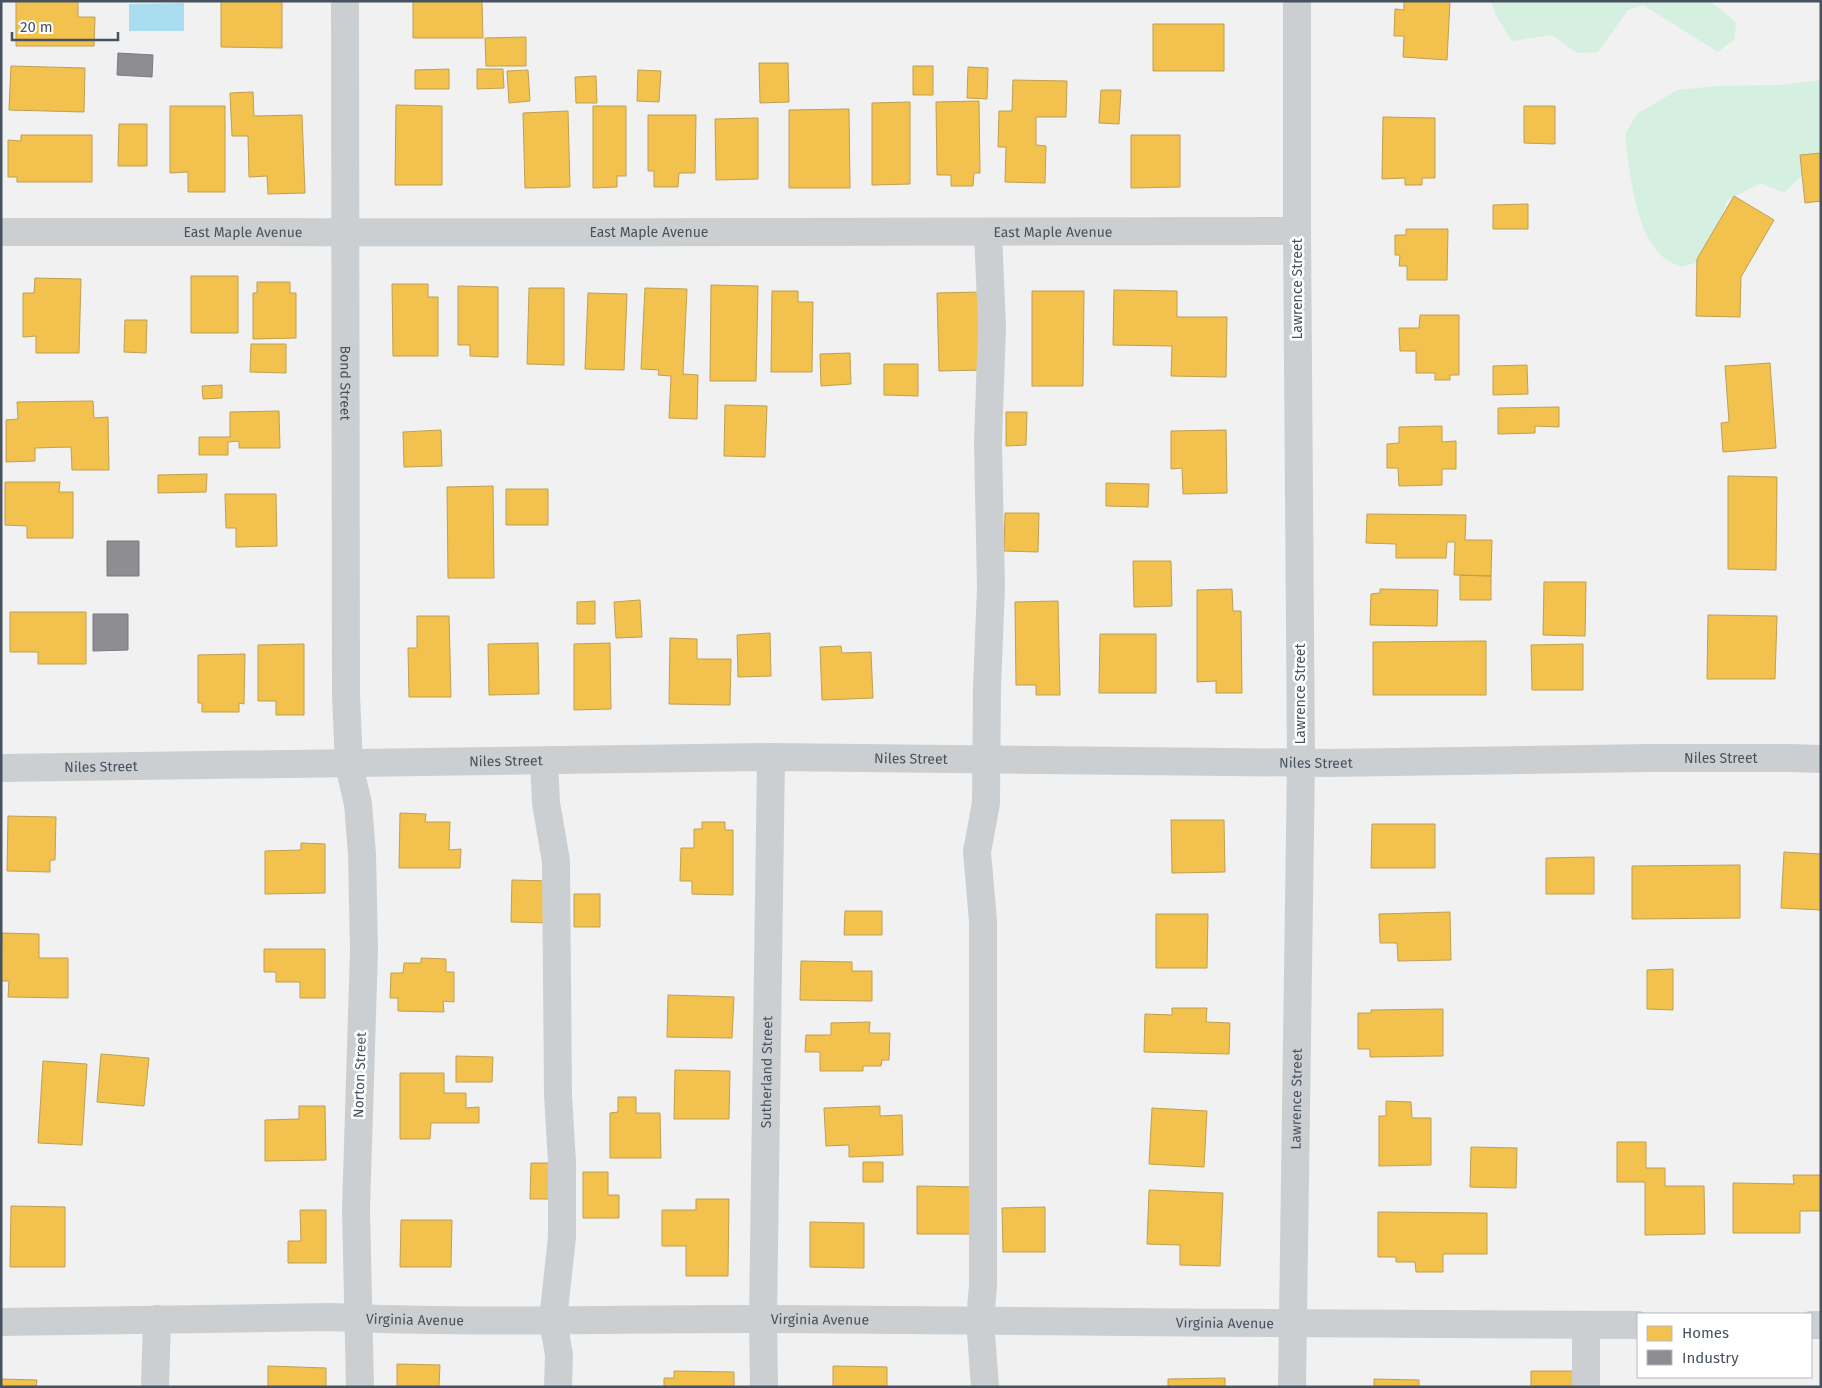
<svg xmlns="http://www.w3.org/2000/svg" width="1822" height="1388" font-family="'Fira Sans',sans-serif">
	<rect width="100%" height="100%" fill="#f1f1f1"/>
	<!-- green -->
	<path fill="#d5f0e0" d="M 1491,1 L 1710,1 L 1736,22 L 1735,39 L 1718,52 L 1643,5 L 1628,10 L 1598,52 L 1577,53 L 1552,35 L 1512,41 L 1496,16 Z
		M 1821,80 L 1821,148 L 1809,169 L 1784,193 L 1761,183 L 1727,200 L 1709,259 L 1681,267 C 1676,264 1669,262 1664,258 C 1634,233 1630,171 1625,134 L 1637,114 L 1677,90 L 1717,86 L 1780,85 Z"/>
	<!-- water -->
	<path fill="#a9ddef" d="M 184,3 L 184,31 L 129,31 L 129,4 Z"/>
	<!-- homes -->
	<path fill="#f2c14e" stroke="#bfa053" d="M 16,1 L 78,1 L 78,17 L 95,17 L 94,46 L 16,46 Z
		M 221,1 L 282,1 L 282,48 L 221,47 Z
		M 413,1 L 482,1 L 483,38 L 413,38 Z
		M 1404,1 L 1450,1 L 1447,60 L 1403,57 L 1404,36 L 1394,36 L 1395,9 L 1404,10 Z
		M 1153,24 L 1224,24 L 1224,71 L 1153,71 Z
		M 526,37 L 526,66 L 486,66 L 485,38 Z
		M 759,63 L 788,63 L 789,102 L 760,103 Z
		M 11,66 L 85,68 L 84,112 L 9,110 Z
		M 913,66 L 933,66 L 933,95 L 913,95 Z
		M 968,67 L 988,68 L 987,99 L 967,98 Z
		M 449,69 L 449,89 L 415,89 L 415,70 Z
		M 477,69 L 503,69 L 504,88 L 477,89 Z
		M 528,70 L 530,101 L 509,103 L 507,71 Z
		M 638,70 L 661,71 L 659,102 L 637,101 Z
		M 596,76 L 597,103 L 576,103 L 575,77 Z
		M 1013,80 L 1067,81 L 1066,117 L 1036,117 L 1036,145 L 1046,146 L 1045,183 L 1005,182 L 1006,147 L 998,147 L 999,111 L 1012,111 Z
		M 1101,90 L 1121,90 L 1119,124 L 1099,123 Z
		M 253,92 L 254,116 L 302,115 L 305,193 L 268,194 L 267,176 L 249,177 L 248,136 L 232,136 L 230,93 Z
		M 979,101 L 980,173 L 974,173 L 973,186 L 951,186 L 951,175 L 937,175 L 936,102 Z
		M 910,102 L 910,184 L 872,185 L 872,103 Z
		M 396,105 L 442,106 L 442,185 L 395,185 Z
		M 170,106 L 225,106 L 225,192 L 188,192 L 188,172 L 170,173 Z
		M 593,106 L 626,106 L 626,176 L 617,176 L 617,187 L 593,188 Z
		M 1524,106 L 1555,106 L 1555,144 L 1524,143 Z
		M 849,109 L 850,188 L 789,188 L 789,110 Z
		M 568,111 L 570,187 L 525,188 L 523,113 Z
		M 648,115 L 696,115 L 695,173 L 679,173 L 678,187 L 654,187 L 654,171 L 648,171 Z
		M 1383,117 L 1435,118 L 1435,178 L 1422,178 L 1422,185 L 1405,185 L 1405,178 L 1382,179 Z
		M 758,118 L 758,179 L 716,180 L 715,119 Z
		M 119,124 L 147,124 L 147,166 L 118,166 Z
		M 21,135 L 92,135 L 92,182 L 17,182 L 17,177 L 8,177 L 8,140 L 21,141 Z
		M 1131,135 L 1180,135 L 1180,187 L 1131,188 Z
		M 1821,153 L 1821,201 L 1805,203 L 1800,155 Z
		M 1734,196 L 1774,220 L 1741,277 L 1740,317 L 1696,316 L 1697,259 Z
		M 1528,204 L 1528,229 L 1493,229 L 1493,205 Z
		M 1406,229 L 1448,229 L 1447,280 L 1407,280 L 1407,266 L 1399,266 L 1400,255 L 1395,255 L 1395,235 L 1406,235 Z
		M 191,276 L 238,276 L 238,333 L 191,333 Z
		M 35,278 L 81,279 L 79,353 L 36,353 L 36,336 L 23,337 L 23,293 L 34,293 Z
		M 257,282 L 290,282 L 290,293 L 296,293 L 296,338 L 253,339 L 253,293 L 257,293 Z
		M 392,284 L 428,284 L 428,297 L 438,297 L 438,356 L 393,356 Z
		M 711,285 L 758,286 L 756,381 L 710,381 Z
		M 458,286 L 498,287 L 498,357 L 470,356 L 470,345 L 458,345 Z
		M 529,288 L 564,288 L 564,365 L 527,364 Z
		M 645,288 L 687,289 L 683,374 L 698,375 L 697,419 L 669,418 L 671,376 L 658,375 L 659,370 L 641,369 Z
		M 1114,290 L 1177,291 L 1177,317 L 1227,317 L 1226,377 L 1171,376 L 1172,346 L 1113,345 Z
		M 772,291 L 798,291 L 798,302 L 813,302 L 812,372 L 771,372 Z
		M 1032,291 L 1084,291 L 1083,386 L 1032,386 Z
		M 982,292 L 984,370 L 939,371 L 937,293 Z
		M 588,293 L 627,294 L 624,370 L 585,369 Z
		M 1420,315 L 1459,315 L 1459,375 L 1450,375 L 1450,380 L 1435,380 L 1435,373 L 1416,373 L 1416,351 L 1400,351 L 1399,328 L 1419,328 Z
		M 125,320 L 147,320 L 146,353 L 124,352 Z
		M 251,344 L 286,344 L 286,373 L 250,372 Z
		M 850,353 L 851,384 L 821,386 L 820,354 Z
		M 1770,363 L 1776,448 L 1723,452 L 1721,423 L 1729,422 L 1725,366 Z
		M 884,364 L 918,364 L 918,396 L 884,395 Z
		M 1527,365 L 1528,394 L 1493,395 L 1493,366 Z
		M 222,385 L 222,398 L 203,399 L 202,386 Z
		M 93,401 L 94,418 L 108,417 L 109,470 L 72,470 L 71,447 L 35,448 L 35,461 L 6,462 L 6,420 L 18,419 L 17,402 Z
		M 725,405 L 767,406 L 765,457 L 724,456 Z
		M 1559,407 L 1559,427 L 1535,426 L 1535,433 L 1498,434 L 1498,408 Z
		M 279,411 L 280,448 L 239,448 L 239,441 L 228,442 L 228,455 L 199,455 L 199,437 L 230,437 L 230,412 Z
		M 1006,412 L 1027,412 L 1026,445 L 1006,446 Z
		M 1442,426 L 1442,442 L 1456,441 L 1456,469 L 1442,469 L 1442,485 L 1399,486 L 1398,468 L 1387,468 L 1387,444 L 1399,443 L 1399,427 Z
		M 441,430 L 442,466 L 404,467 L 403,432 Z
		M 1226,430 L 1227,493 L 1183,494 L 1182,468 L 1171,469 L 1171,431 Z
		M 207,474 L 206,492 L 158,493 L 158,475 Z
		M 1728,476 L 1777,477 L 1776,570 L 1728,569 Z
		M 5,482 L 60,482 L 59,492 L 73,492 L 73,538 L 27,538 L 27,526 L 5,525 Z
		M 1106,483 L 1149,484 L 1148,507 L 1106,506 Z
		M 493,486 L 494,578 L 448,578 L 447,487 Z
		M 506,489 L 548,489 L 548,525 L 506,525 Z
		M 225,494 L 276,494 L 277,546 L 236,547 L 236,528 L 226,528 Z
		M 1005,513 L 1039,513 L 1038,552 L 1004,551 Z
		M 1367,514 L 1466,515 L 1465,540 L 1492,540 L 1491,576 L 1454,575 L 1455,542 L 1447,542 L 1446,558 L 1396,558 L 1396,544 L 1366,543 Z
		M 1133,561 L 1171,561 L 1172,606 L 1134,607 Z
		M 1460,575 L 1491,576 L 1491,600 L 1460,600 Z
		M 1544,582 L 1586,582 L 1585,636 L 1543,635 Z
		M 1232,589 L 1233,611 L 1241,611 L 1242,693 L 1216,693 L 1216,681 L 1197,682 L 1197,590 Z
		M 1380,589 L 1438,590 L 1437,626 L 1370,625 L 1371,594 L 1380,593 Z
		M 640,600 L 642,637 L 616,638 L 614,602 Z
		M 595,601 L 595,624 L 577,624 L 577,602 Z
		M 1058,601 L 1060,695 L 1036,695 L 1036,685 L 1016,685 L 1015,602 Z
		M 10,612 L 86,612 L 86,664 L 38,664 L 38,652 L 10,652 Z
		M 1708,615 L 1777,616 L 1775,679 L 1707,679 Z
		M 417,616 L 449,616 L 451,697 L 409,697 L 408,648 L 417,648 Z
		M 770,633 L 771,676 L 738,677 L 737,635 Z
		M 1100,634 L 1156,634 L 1156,693 L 1099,693 Z
		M 670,638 L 697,639 L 697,659 L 731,659 L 730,705 L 669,704 Z
		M 1486,641 L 1486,695 L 1373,695 L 1373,642 Z
		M 538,643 L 539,694 L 489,695 L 488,644 Z
		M 610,643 L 611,709 L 574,710 L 574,644 Z
		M 304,644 L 304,715 L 276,715 L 276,701 L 258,701 L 258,645 Z
		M 1583,644 L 1583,690 L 1532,690 L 1531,645 Z
		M 841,646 L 842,653 L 871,652 L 873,698 L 822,700 L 820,647 Z
		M 245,654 L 244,704 L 239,703 L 239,712 L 202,712 L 202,703 L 198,703 L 198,655 Z
		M 400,813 L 426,814 L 425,822 L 450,822 L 449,850 L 461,849 L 460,868 L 399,868 Z
		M 8,816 L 56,817 L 55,860 L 50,860 L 50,872 L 7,871 Z
		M 1171,820 L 1224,820 L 1225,872 L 1172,873 Z
		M 702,822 L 725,822 L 725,830 L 733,830 L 733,895 L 692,894 L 692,881 L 680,881 L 681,848 L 694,848 L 694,829 L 702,829 Z
		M 1372,824 L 1435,824 L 1435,868 L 1371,868 Z
		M 301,843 L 325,844 L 325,893 L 265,894 L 265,851 L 301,850 Z
		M 1784,852 L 1821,854 L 1821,910 L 1781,908 Z
		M 1594,857 L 1594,894 L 1546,894 L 1546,858 Z
		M 1740,865 L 1740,918 L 1632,919 L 1632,866 Z
		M 512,880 L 552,881 L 551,923 L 511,922 Z
		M 574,894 L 600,894 L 600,927 L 574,927 Z
		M 845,911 L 882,911 L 882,935 L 844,935 Z
		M 1450,912 L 1451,960 L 1398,961 L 1397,943 L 1380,943 L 1379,914 Z
		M 1156,914 L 1208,914 L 1207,968 L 1156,968 Z
		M 2,933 L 39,934 L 39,958 L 68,958 L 68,998 L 8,997 L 9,981 L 1,981 Z
		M 264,949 L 325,949 L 325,998 L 300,998 L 300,982 L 276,982 L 276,972 L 264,972 Z
		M 421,958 L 446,959 L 446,972 L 454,972 L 454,1002 L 443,1001 L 444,1012 L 398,1011 L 398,998 L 390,998 L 391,973 L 403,973 L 404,963 L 421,963 Z
		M 801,961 L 852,962 L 852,971 L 872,971 L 872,1001 L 800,1000 Z
		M 1673,969 L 1673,1010 L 1647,1009 L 1647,970 Z
		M 668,995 L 734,997 L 732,1038 L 667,1037 Z
		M 1172,1008 L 1207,1008 L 1206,1022 L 1230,1023 L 1229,1054 L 1144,1052 L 1145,1014 L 1172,1015 Z
		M 1443,1009 L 1443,1056 L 1370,1057 L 1370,1049 L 1358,1049 L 1358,1013 L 1371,1013 L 1371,1010 Z
		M 870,1022 L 869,1033 L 890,1033 L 889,1060 L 882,1060 L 881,1066 L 863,1066 L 863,1071 L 820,1071 L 820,1052 L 805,1052 L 806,1035 L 831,1035 L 831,1023 Z
		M 101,1054 L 149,1058 L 144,1106 L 97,1102 Z
		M 456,1056 L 493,1057 L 492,1082 L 456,1082 Z
		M 43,1061 L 87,1064 L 82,1145 L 38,1143 Z
		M 675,1070 L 730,1071 L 729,1119 L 674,1119 Z
		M 400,1073 L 444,1073 L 444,1093 L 466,1093 L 466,1108 L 479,1107 L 479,1123 L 431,1123 L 430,1139 L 400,1139 Z
		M 618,1097 L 636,1097 L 636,1113 L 660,1113 L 661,1158 L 610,1158 L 610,1113 L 618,1112 Z
		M 1386,1101 L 1411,1102 L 1412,1118 L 1431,1118 L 1431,1165 L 1379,1166 L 1379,1116 L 1386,1116 Z
		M 299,1106 L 325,1106 L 326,1160 L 265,1161 L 265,1120 L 299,1119 Z
		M 880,1106 L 880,1116 L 902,1115 L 903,1155 L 849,1157 L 849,1145 L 826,1146 L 824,1108 Z
		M 1152,1108 L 1207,1111 L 1204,1167 L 1149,1164 Z
		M 1617,1142 L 1646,1142 L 1646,1168 L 1665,1168 L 1665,1186 L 1704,1186 L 1705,1234 L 1645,1235 L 1645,1182 L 1617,1182 Z
		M 1471,1147 L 1517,1148 L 1516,1188 L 1470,1187 Z
		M 863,1162 L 883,1162 L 883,1182 L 863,1182 Z
		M 531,1163 L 553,1163 L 552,1199 L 530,1199 Z
		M 583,1172 L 608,1172 L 608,1195 L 619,1195 L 619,1218 L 583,1218 Z
		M 1793,1175 L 1821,1175 L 1821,1211 L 1800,1211 L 1800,1233 L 1733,1233 L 1733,1183 L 1794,1184 Z
		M 917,1186 L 971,1187 L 971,1234 L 917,1234 Z
		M 1149,1190 L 1223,1193 L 1220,1266 L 1180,1265 L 1180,1245 L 1147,1244 Z
		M 696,1199 L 729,1199 L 728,1276 L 686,1276 L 686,1246 L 662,1246 L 662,1210 L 696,1210 Z
		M 11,1206 L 65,1207 L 65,1267 L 10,1267 Z
		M 1045,1207 L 1045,1252 L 1003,1252 L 1002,1208 Z
		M 300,1210 L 326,1210 L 326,1263 L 288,1263 L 288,1241 L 301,1241 Z
		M 1378,1212 L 1487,1213 L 1487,1254 L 1443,1254 L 1443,1272 L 1416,1272 L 1415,1262 L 1396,1262 L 1396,1257 L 1378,1257 Z
		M 401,1220 L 452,1220 L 451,1267 L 400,1267 Z
		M 810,1222 L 864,1223 L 864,1268 L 810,1267 Z
		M 397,1364 L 440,1365 L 439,1387 L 397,1387 Z
		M 268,1366 L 326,1368 L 326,1387 L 268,1387 Z
		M 833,1366 L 887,1367 L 887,1387 L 833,1387 Z
		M 674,1371 L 734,1372 L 734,1387 L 664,1387 L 664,1378 L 674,1378 Z
		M 1531,1371 L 1581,1371 L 1581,1387 L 1531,1387 Z
		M 1225,1378 L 1225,1387 L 1168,1387 L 1168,1379 Z
		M 1,1379 L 37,1380 L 36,1387 L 1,1387 Z
		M 1374,1379 L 1419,1380 L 1419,1387 L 1374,1387 Z"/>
	<!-- industry -->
	<path fill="#8d8d92" stroke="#787b82" d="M 118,53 L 153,55 L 152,77 L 117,75 Z
		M 107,541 L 139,541 L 139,576 L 107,576 Z
		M 93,614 L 128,614 L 128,650 L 93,651 Z"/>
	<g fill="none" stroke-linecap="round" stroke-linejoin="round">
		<!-- minor -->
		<g stroke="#cccfd2" stroke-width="28">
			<path id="s1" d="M 345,1 L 346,694 L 349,765 L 358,804 L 362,854 L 364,950 L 356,1209 L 360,1387"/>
			<path id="s2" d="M 1,232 C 433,232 865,233 1297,231"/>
			<path d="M 544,761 L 546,803 L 556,861 L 558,1095 L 562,1162 L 562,1237 L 553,1320 L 559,1355 L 558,1387"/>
			<path id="s3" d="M 1,768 L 771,757 L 1329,763 L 1648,758 L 1791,758 L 1821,759"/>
			<path id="s4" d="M 1,1322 L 331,1317 C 480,1324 629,1318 778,1319 C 1065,1321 1351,1325 1638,1325"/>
			<path d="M 1811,1325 L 1821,1325"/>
			<path d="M 155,1387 L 157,1319"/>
			<path id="s5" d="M 764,1387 L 763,1319 L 771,757"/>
			<path d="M 985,1387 L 980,1320 L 983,1286 L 983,921 L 977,852 L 986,803 L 987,688 L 991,587 L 988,442 L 992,326 L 988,232"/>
			<path id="s6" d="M 1292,1387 L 1301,763 L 1297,231 L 1297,1"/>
			<path d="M 1586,1387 L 1586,1325"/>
		</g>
	</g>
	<g text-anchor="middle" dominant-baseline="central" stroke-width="5" stroke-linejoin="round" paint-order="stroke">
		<!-- street labels -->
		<g font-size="14" fill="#47525e" stroke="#fff">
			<text stroke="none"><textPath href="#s2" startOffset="242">East Maple Avenue</textPath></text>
			<text stroke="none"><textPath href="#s2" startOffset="648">East Maple Avenue</textPath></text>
			<text stroke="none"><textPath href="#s2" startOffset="1052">East Maple Avenue</textPath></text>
			<text transform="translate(1297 289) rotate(-90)">Lawrence Street</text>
			<text stroke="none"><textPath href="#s1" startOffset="382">Bond Street</textPath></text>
			<text transform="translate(1300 694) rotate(-90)">Lawrence Street</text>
			<text stroke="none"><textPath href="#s3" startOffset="1720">Niles Street</textPath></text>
			<text stroke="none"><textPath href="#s3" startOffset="910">Niles Street</textPath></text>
			<text stroke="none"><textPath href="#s3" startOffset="505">Niles Street</textPath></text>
			<text stroke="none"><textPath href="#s3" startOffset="1315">Niles Street</textPath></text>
			<text stroke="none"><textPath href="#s3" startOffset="100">Niles Street</textPath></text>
			<text stroke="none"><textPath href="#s5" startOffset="315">Sutherland Street</textPath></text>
			<text transform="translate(360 1075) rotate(-88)">Norton Street</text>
			<text stroke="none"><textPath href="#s6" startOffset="288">Lawrence Street</textPath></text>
			<text stroke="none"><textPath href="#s4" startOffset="414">Virginia Avenue</textPath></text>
			<text stroke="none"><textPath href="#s4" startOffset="819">Virginia Avenue</textPath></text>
			<text stroke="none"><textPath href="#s4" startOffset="1224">Virginia Avenue</textPath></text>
		</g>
	</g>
	<!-- border -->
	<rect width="1822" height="1388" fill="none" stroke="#47525e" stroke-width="5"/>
	<!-- legend -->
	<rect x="1637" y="1313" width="175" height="65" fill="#ffffff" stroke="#b5babf"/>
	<rect x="1647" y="1326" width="25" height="15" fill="#f2c14e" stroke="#b5babf"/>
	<text x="1682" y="1338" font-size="15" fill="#47525e">Homes</text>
	<rect x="1647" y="1350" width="25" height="15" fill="#8d8d92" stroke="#b5babf"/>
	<text x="1682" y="1363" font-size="15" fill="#47525e">Industry</text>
	<!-- scale -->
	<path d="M12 32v8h106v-8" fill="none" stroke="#47525e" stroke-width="2.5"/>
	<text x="20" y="32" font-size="15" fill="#47525e" stroke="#ffffff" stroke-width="4" paint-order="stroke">20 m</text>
</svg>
